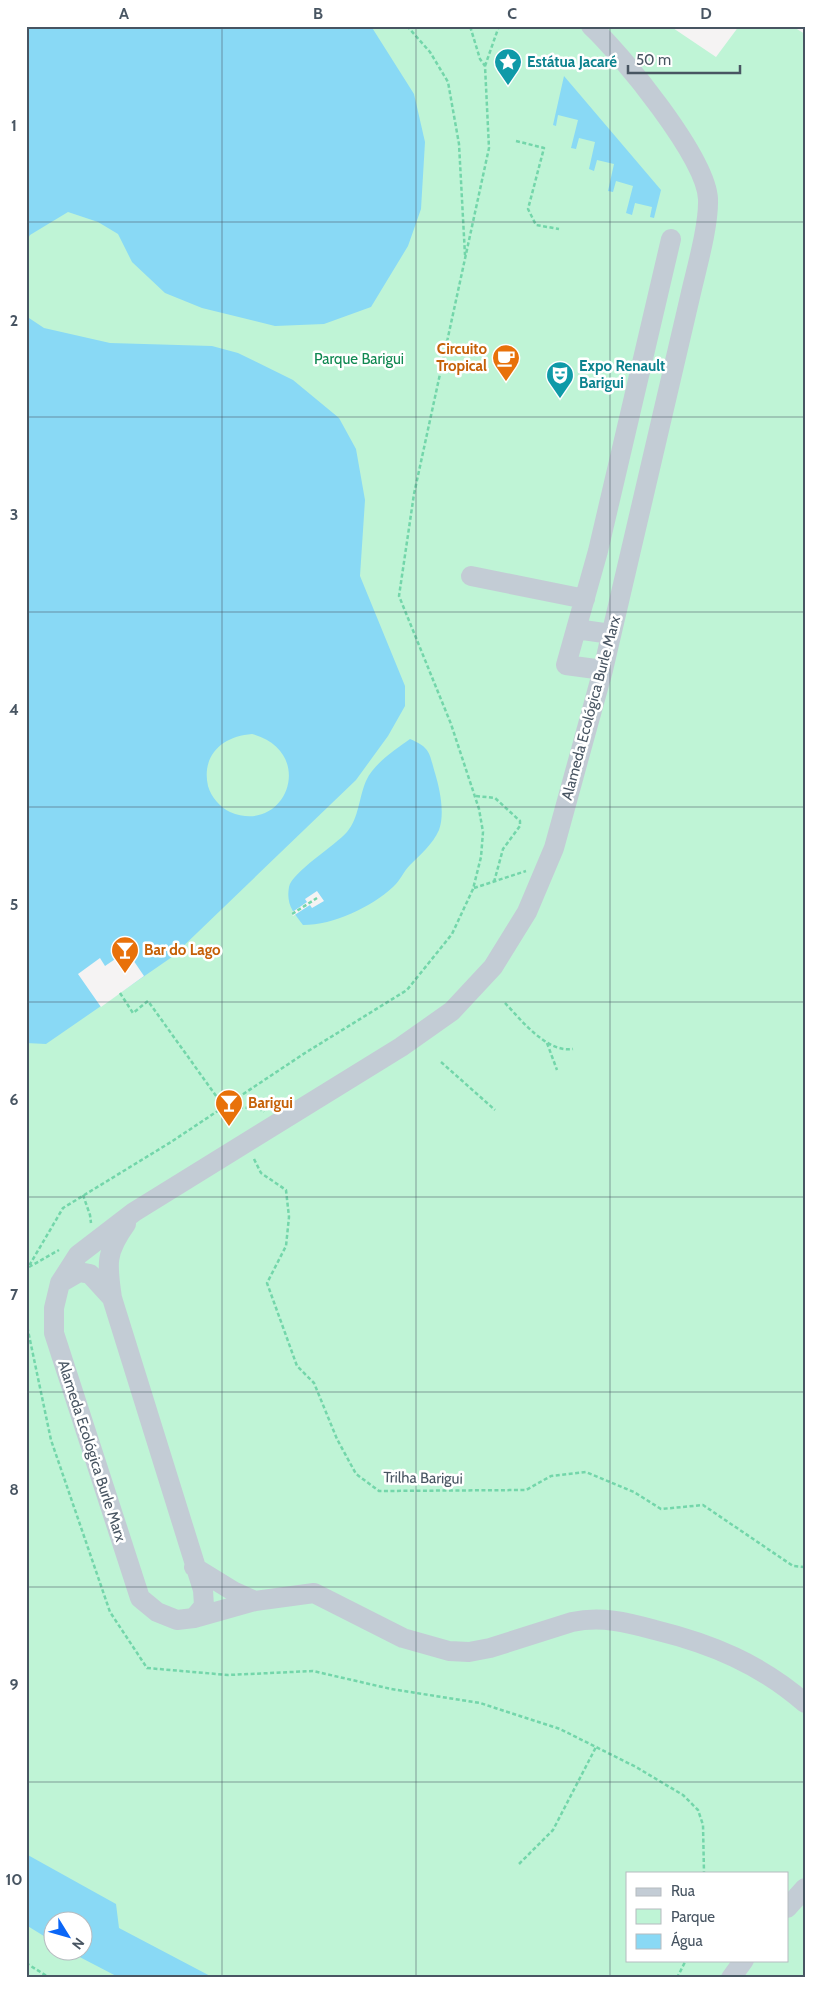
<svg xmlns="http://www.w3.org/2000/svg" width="831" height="2004" font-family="Cabin,sans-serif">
	<rect width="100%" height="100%" fill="#f5f3f3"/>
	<!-- green -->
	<path fill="#bff4d6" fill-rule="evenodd" d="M 26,26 L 670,26 L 716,57 L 739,26 L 792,26 L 805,34 L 805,1978 L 26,1978 ZM 627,1873 L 787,1873 L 787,1960 L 627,1960 ZM 52,1922 L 82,1922 L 82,1952 L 52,1952 Z"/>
	<!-- water -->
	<path fill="#89d9f5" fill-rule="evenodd" d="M 26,26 L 371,26 L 414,94 L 425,142 L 421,209 L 408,246 L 371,307 L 324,324 L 275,326 L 202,308 L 165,293 L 132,262 L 118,234 L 98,222 L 68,212 L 30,235 L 26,242 Z
		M 564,76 L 661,190 L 654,218 L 650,217 L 652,207 L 635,203 L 632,215 L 626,213 L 633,186 L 616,181 L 613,192 L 608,191 L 614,164 L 597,160 L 594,171 L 589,169 L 595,142 L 579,138 L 576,149 L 571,148 L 578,120 L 558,115 L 556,126 L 553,125 Z
		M 26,316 L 44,328 L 110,343 L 212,346 L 238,353 L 293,380 L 339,418 L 356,449 L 365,500 L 360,576 L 405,686 L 405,706 L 388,736 L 356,780 L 172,957 L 46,1044 L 26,1043 ZM 252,734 C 318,752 286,836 230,812 C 220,807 211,797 208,786 C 201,755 223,736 252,734 Z
		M 410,739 C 431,748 429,753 435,773 C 440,790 445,813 439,830 C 433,844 420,855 410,865 C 403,872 400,881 393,887 C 371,907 334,925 303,925 C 293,912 286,904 289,887 C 292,872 336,845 347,832 C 359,818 359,797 366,781 C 374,763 395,750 410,739 Z
		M 26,1854 L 116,1904 L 119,1928 L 214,1978 L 120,1978 L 70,1952 L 82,1952 L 82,1922 L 52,1922 L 52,1941 L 26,1925 Z"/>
	<!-- pier -->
	<path fill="#f5f3f3" d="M 317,891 L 324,901 L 312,908 L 310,905 L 293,916 L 291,913 L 307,902 L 305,899 Z
		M 127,951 L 144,976 L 101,1007 L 78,974 L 100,958 L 105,966 Z"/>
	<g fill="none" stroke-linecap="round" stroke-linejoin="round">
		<!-- path -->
		<path stroke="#73d6aa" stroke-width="2.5" stroke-dasharray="4 2.5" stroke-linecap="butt" d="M 407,26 L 430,52 L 448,82 L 459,144 L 465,255
			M 485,66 L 499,26
			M 516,141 L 544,148 L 528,209 L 536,225 L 559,229
			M 476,796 L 495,798 L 520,821 L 520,826 L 503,849 L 494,882
			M 474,888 L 526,871
			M 292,914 L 317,898
			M 120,993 L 133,1013 L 148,1001 L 224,1107 L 258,1108 L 264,1112
			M 505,1003 C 522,1021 547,1053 573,1049
			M 547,1043 L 557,1070
			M 441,1062 L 495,1110
			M 254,1159 L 261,1173 L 286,1190 L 289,1217 L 286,1246 L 267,1283 L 297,1366 L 314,1383 L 337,1439 L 356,1474 L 379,1491 L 526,1490 L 551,1476 L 586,1472 L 634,1492 L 661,1509 L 703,1505 L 793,1566 L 805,1567
			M 83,1195 L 90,1215 L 91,1223
			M 29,1267 L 59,1250
			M 26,1271 L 63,1208 L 171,1142 L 305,1053 L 407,990 L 452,934 L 473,889 L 481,857 L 483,832 L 479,809 L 451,724 L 399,596 L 414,494 L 489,148 L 485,66 L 480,59 L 470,26
			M 26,1321 L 51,1440 L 110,1612 L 147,1668 L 228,1675 L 313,1671 L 391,1689 L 480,1703 L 560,1729 L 636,1767 L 683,1795 L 698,1810 L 703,1825 L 704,1873
			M 519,1864 L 553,1830 L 596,1747
			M 26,1963 L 50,1978
			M 677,1978 L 686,1960"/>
		<!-- minor -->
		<path stroke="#c3ccd5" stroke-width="20" d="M 591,26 C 622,55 706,157 708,199 C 709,226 696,270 690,297 L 603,670 L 554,848 L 527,912 L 493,967 L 452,1011 L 401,1047 L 134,1212 L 78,1255 L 60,1283 L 54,1308 L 54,1333 L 140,1598 L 157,1612 L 177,1620 L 194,1618 L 255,1601 L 314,1593 L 403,1638 L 449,1651 L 469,1652 L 490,1648 L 572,1622 C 601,1616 626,1622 655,1630 C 712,1644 760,1664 805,1703
			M 471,576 L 585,599
			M 576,629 L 611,634
			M 603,670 L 566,665 L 598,551 L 671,239
			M 126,1224 C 105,1253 107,1264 112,1298 L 203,1590 L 204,1606 L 194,1618
			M 60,1283 L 79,1272 L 90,1274 L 112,1298
			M 194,1567 L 233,1591 L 255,1601
			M 787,1908 L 805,1888
			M 731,1978 L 744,1960"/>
	</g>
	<!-- grid -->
	<path fill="none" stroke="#485562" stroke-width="1" stroke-opacity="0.55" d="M 222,26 L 222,1978M 416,26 L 416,1978M 610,26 L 610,1978M 26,222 L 805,222M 26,417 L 805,417M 26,612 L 805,612M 26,807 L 805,807M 26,1002 L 805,1002M 26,1197 L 805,1197M 26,1392 L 805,1392M 26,1587 L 805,1587M 26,1782 L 805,1782"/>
	<!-- icons -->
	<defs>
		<g id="sight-pin" transform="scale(1.4375)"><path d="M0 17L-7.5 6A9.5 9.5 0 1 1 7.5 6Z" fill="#0f9aa8" stroke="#fff"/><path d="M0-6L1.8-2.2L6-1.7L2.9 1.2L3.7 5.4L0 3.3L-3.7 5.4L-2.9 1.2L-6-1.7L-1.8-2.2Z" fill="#fff"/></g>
		<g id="cafe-pin" transform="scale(1.4375)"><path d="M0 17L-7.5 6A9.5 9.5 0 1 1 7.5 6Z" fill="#e8710a" stroke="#fff"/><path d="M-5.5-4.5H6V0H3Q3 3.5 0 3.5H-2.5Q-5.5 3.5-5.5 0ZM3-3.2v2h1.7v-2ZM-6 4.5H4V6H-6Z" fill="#fff"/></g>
		<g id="theatre-pin" transform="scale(1.4375)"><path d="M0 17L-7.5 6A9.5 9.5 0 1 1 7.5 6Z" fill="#0f9aa8" stroke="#fff"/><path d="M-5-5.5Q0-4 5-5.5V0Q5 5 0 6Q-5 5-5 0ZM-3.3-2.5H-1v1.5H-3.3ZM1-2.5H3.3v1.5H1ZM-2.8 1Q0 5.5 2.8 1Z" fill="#fff"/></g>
		<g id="bar-pin" transform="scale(1.4375)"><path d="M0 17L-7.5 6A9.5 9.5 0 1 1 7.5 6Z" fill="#e8710a" stroke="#fff"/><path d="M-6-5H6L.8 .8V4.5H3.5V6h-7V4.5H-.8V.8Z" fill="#fff"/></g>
	</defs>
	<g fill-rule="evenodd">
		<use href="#sight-pin" x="508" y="62"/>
		<use href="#cafe-pin" x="506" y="358"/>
		<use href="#theatre-pin" x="560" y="375"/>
		<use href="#bar-pin" x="125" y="950"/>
		<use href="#bar-pin" x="229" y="1103"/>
	</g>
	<g text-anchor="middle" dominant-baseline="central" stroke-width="5" stroke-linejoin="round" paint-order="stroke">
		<!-- culture labels -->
		<g font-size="15" font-weight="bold" fill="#0d838f" stroke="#fff" text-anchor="start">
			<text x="527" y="62">Estátua Jacaré</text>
			<text x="579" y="366">Expo Renault<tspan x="579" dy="17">Barigui</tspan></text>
		</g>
		<!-- food labels -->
		<g font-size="15" font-weight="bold" fill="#c56008" stroke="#fff" text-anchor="start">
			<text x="487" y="349" text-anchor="end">Circuito<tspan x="487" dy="17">Tropical</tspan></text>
			<text x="144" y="950">Bar do Lago</text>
			<text x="248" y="1103">Barigui</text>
		</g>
		<!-- park labels -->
		<g font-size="15" fill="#0f8851" stroke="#fff">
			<text x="359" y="359">Parque Barigui</text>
		</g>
		<!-- street labels -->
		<g font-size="15" fill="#485562" stroke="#fff">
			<text transform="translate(591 708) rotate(-75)">Alameda Ecológica Burle Marx</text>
			<text transform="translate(92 1451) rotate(72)">Alameda Ecológica Burle Marx</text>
			<text transform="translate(423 1478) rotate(1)">Trilha Barigui</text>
		</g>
	</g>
	<!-- border -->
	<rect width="831" height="2004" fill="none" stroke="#ffffff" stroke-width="55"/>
	<!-- legend -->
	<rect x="626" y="1872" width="162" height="90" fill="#ffffff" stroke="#b6bbc0"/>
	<rect x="636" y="1888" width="25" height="8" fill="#c3ccd5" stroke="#b6bbc0"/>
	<text x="671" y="1896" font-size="15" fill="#485562">Rua</text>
	<rect x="636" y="1909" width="25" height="15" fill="#bff4d6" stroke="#b6bbc0"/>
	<text x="671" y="1922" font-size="15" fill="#485562">Parque</text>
	<rect x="636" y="1934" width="25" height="15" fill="#89d9f5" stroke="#b6bbc0"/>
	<text x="671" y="1946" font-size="15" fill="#485562">Água</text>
	<!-- north arrow -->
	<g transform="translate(68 1936) rotate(127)"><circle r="24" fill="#ffffff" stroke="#b6bbc0"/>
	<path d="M0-4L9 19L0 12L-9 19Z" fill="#0a66f7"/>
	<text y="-8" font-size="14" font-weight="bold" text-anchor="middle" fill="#485562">N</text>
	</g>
	<!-- scale -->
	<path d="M628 65v8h112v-8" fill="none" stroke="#485562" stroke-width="2.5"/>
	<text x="636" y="65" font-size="15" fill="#485562" stroke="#ffffff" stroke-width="4" paint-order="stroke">50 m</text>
	<rect x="28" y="28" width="776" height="1948" fill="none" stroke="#485562" stroke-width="2"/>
	<g font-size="16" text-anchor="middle" font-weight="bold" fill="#485562">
		<text x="124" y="19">A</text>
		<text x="318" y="19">B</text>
		<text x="512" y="19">C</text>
		<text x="706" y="19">D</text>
		<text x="14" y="131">1</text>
		<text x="14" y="326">2</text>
		<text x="14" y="520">3</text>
		<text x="14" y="715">4</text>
		<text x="14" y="910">5</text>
		<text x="14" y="1105">6</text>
		<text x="14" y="1300">7</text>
		<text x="14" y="1495">8</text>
		<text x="14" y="1690">9</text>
		<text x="14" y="1885">10</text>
	</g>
</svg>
